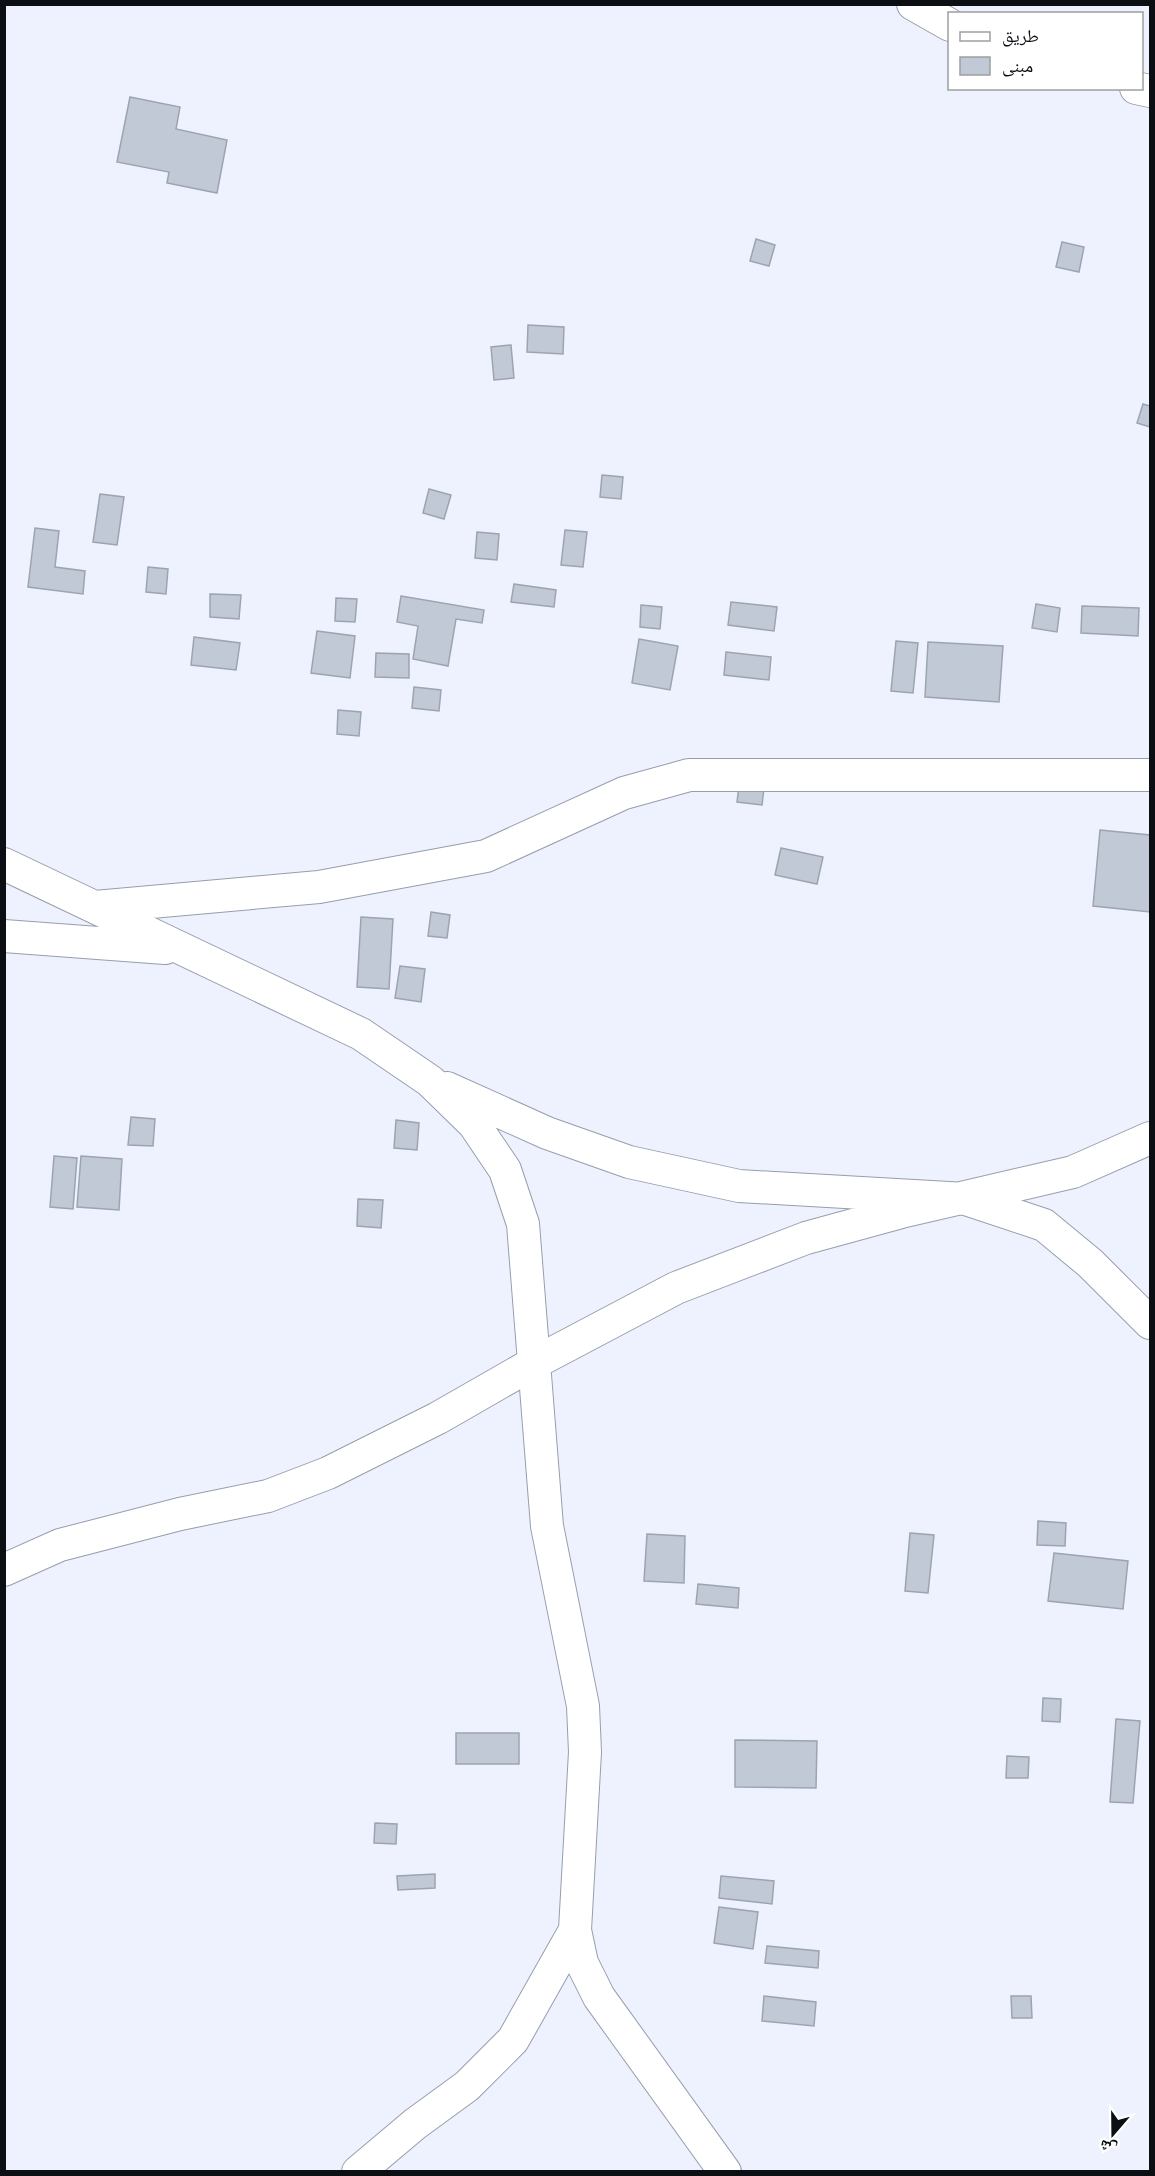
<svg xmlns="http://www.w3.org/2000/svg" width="1155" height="2176" font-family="Inter,'Noto Naskh Arabic',sans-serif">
	<rect width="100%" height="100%" fill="#edf2fe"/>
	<!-- building -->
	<path fill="#c1c8d6" stroke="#9da4b1" stroke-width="1.5" d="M 130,97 L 180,107 L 176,129 L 227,140 L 217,193 L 167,183 L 169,172 L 117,162 Z
		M 756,239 L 775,245 L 769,266 L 750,261 Z
		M 1062,242 L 1084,247 L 1079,272 L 1056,267 Z
		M 528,325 L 564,327 L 563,354 L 527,352 Z
		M 511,345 L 514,378 L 494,380 L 491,347 Z
		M 1143,404 L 1150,406 L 1150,427 L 1137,423 Z
		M 602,475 L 623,477 L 621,499 L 600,497 Z
		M 429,489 L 451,495 L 444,519 L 423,513 Z
		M 100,494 L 124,497 L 117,545 L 93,542 Z
		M 35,528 L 59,531 L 55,567 L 85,571 L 83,594 L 28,587 Z
		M 565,530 L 587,532 L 583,567 L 561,565 Z
		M 477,532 L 499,534 L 497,560 L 475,558 Z
		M 148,567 L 168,569 L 166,594 L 146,592 Z
		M 514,584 L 556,590 L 554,607 L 511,602 Z
		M 210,594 L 241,595 L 239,619 L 210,617 Z
		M 401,596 L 484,610 L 482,623 L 456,619 L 448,666 L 413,659 L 418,626 L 397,622 Z
		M 336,598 L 357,599 L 355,622 L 335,621 Z
		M 731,602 L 777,607 L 774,631 L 728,625 Z
		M 1036,604 L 1060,608 L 1057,632 L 1032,628 Z
		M 641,605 L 662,607 L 660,629 L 640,627 Z
		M 1082,606 L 1139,608 L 1138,636 L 1081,633 Z
		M 317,631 L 355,636 L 350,678 L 311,673 Z
		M 194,637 L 240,643 L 236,670 L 191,665 Z
		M 639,639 L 678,646 L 670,690 L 632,683 Z
		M 896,641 L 918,643 L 913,693 L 891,691 Z
		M 928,642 L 1003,646 L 999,702 L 925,697 Z
		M 726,652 L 771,657 L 769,680 L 724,675 Z
		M 376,653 L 409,654 L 409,678 L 375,677 Z
		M 414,687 L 441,690 L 439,711 L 412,708 Z
		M 338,710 L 361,712 L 359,736 L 337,734 Z
		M 739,785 L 764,788 L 762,805 L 737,802 Z
		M 1100,830 L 1150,835 L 1150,912 L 1093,906 Z
		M 781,848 L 823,857 L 817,884 L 775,875 Z
		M 431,912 L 450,915 L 447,938 L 428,936 Z
		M 361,917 L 393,919 L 389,989 L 357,987 Z
		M 400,966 L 425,969 L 421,1002 L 395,998 Z
		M 131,1117 L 155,1119 L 153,1146 L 128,1145 Z
		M 396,1120 L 419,1123 L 417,1150 L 394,1148 Z
		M 54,1156 L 77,1158 L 73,1209 L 50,1207 Z
		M 81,1156 L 122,1159 L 119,1210 L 77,1207 Z
		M 358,1199 L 383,1200 L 381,1228 L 357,1226 Z
		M 1038,1521 L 1066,1523 L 1065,1546 L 1037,1545 Z
		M 910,1533 L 934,1535 L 928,1593 L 905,1591 Z
		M 647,1534 L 685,1536 L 684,1583 L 644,1581 Z
		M 1054,1553 L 1128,1561 L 1123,1609 L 1048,1601 Z
		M 698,1584 L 739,1588 L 738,1608 L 696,1604 Z
		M 1043,1698 L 1061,1699 L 1060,1722 L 1042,1721 Z
		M 1116,1719 L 1140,1721 L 1133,1803 L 1110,1802 Z
		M 456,1733 L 519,1733 L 519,1764 L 456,1764 Z
		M 735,1740 L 817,1741 L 816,1788 L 735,1787 Z
		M 1007,1756 L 1029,1757 L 1028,1778 L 1006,1778 Z
		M 375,1823 L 397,1824 L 396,1844 L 374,1843 Z
		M 435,1874 L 435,1888 L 398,1890 L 397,1876 Z
		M 721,1876 L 774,1881 L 772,1904 L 719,1898 Z
		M 719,1907 L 758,1912 L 753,1949 L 714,1943 Z
		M 767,1946 L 819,1951 L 818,1968 L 765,1963 Z
		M 764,1996 L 816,2002 L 814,2026 L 762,2021 Z
		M 1011,1996 L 1031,1996 L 1032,2018 L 1012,2018 Z"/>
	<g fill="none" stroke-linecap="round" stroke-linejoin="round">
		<!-- street casing -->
		<g stroke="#979eab" stroke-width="34">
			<path id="street" d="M 913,4 L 950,25
				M 1136,88 L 1150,91
				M 4,864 L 361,1034 L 430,1081 L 474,1124 L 505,1170 L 523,1224 L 547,1526 L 583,1706 L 585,1752 L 575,1930 L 582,1963 L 599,1997 L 725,2172
				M 95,907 L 319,887 L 486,856 L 624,793 L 689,775 L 1150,775
				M 4,936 L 165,948
				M 447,1088 L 547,1133 L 629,1162 L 739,1186 L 966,1199 L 1044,1225 L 1090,1263 L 1150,1323
				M 4,1570 L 60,1545 L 180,1514 L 268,1496 L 328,1473 L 438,1418 L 534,1363 L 676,1288 L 806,1238 L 901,1212 L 1073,1172 L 1150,1138
				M 358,2172 L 415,2124 L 467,2086 L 513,2040 L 575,1930"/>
		</g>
		<!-- street -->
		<use href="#street" stroke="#fff" stroke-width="32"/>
	</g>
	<!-- border -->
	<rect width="1155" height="2176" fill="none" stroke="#0b0e12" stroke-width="12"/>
	<!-- legend -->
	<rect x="948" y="12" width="195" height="78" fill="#ffffff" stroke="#9d9fa0" stroke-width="1.5"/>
	<rect x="960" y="32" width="30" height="9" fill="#ffffff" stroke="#9d9fa0" stroke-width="1.5"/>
	<text x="1002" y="42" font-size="18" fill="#0b0e12">طريق</text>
	<rect x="960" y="57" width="30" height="18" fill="#c1c8d6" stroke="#9d9fa0" stroke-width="1.5"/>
	<text x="1002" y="72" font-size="18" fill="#0b0e12">مبنى</text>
	<!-- north arrow -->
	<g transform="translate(1113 2134) rotate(200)" stroke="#ffffff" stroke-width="4.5" paint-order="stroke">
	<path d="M0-4.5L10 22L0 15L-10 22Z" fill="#0b0e12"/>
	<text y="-9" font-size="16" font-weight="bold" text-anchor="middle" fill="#0b0e12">ش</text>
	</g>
</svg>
